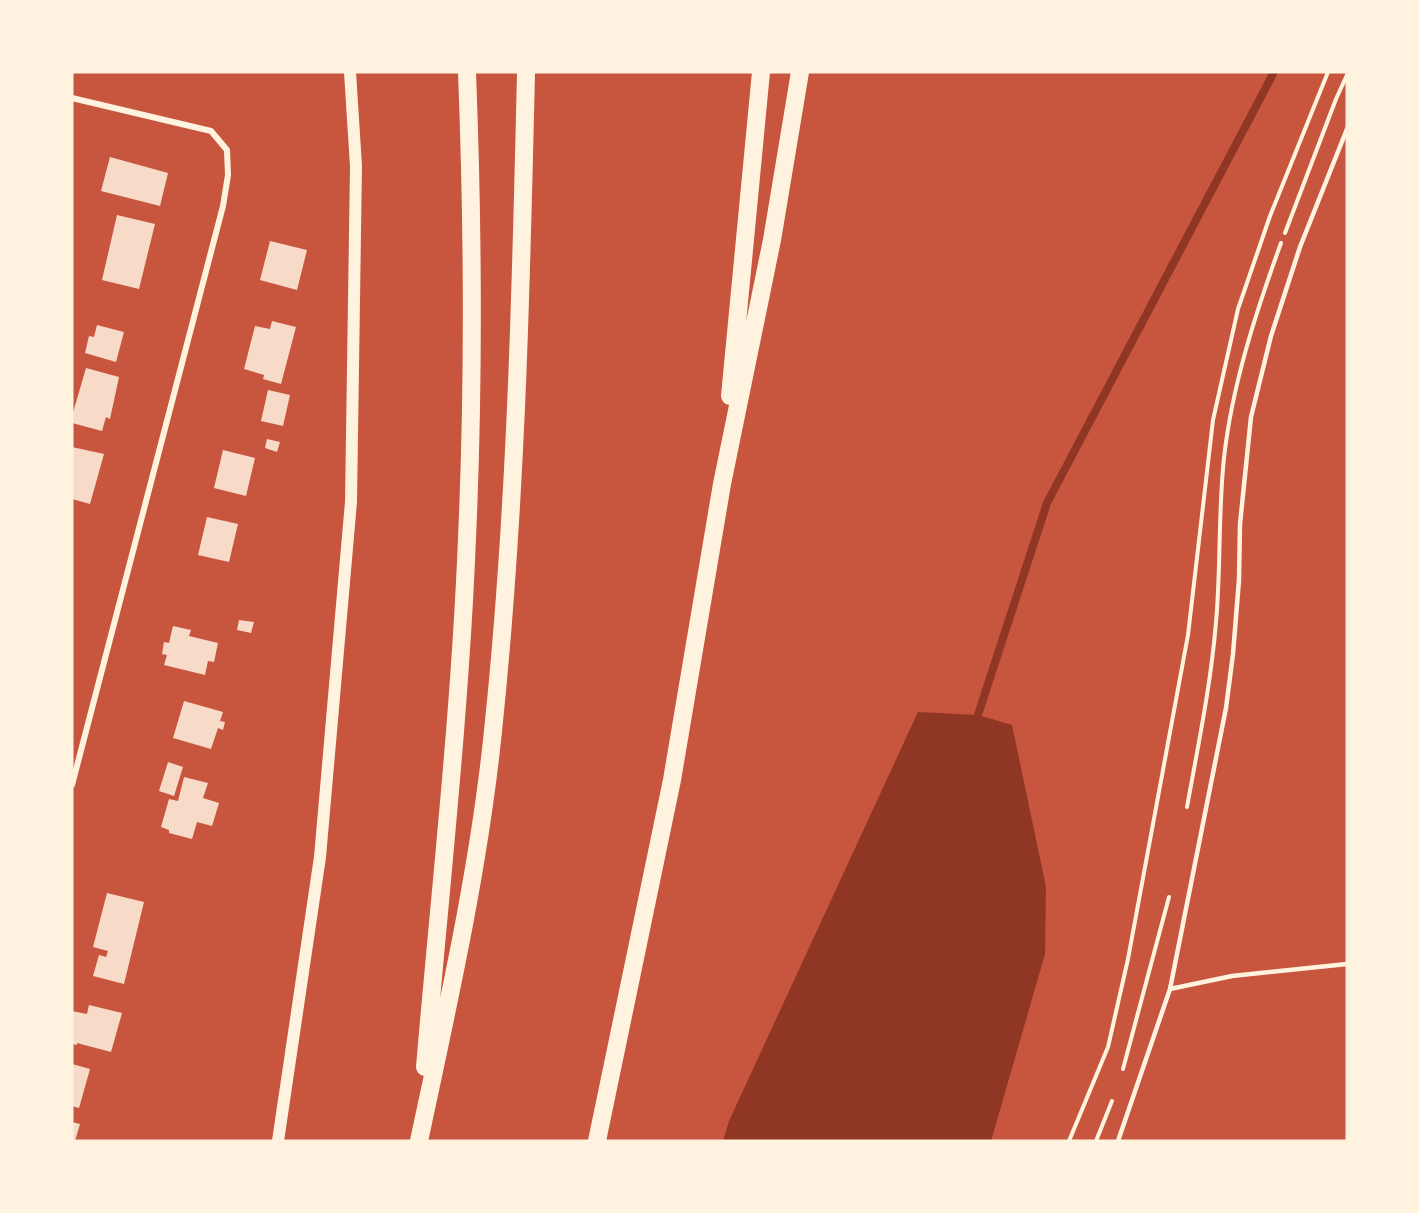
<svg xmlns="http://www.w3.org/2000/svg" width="1419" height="1213" font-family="'Source Sans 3',sans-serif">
	<rect width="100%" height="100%" fill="#c8553d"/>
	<!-- water -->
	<path fill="#8f3625" d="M 918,712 L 978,715 L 1012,725 L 1046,887 L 1045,954 L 991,1141 L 723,1141 L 729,1121 Z"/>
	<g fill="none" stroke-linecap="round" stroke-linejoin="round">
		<!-- stream -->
		<path stroke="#8f3625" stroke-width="8" d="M 975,724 L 1047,503 L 1274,72"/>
	</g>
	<!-- building -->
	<path fill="#f7dbc8" d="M 110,157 L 168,173 L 160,206 L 101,191 Z
		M 117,215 L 155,224 L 139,289 L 102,280 Z
		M 270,241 L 307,250 L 297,290 L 260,280 Z
		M 272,321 L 296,327 L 281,384 L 263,379 L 264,375 L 244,369 L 255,326 L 270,329 Z
		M 97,325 L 124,332 L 116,362 L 85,353 L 89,336 L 94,337 Z
		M 86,368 L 119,377 L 110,419 L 106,417 L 102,431 L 72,423 L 72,416 Z
		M 268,390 L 290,395 L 283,426 L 261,421 Z
		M 267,439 L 280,442 L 277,452 L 265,448 Z
		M 72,447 L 104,454 L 90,504 L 72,499 Z
		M 223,450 L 255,458 L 246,496 L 214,488 Z
		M 207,517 L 238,524 L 229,562 L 198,555 Z
		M 239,620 L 254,622 L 251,633 L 237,630 Z
		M 173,626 L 191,630 L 189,636 L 218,643 L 214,662 L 208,661 L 205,675 L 164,665 L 167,655 L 162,654 L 164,642 L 169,643 Z
		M 184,701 L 223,712 L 220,721 L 225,722 L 223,730 L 218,728 L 211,749 L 173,738 Z
		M 168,762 L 183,767 L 174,796 L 159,791 Z
		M 184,777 L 208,783 L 203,798 L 219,803 L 212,826 L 197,822 L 192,839 L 169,833 L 169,830 L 161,827 L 169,799 L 178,801 Z
		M 107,893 L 144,902 L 124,984 L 93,976 L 99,955 L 106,957 L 108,951 L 93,947 Z
		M 89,1005 L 122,1013 L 111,1052 L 77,1043 L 77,1045 L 72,1044 L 72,1011 L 87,1014 Z
		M 72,1064 L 90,1069 L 79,1108 L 72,1106 Z
		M 72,1122 L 80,1124 L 75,1141 L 72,1141 Z"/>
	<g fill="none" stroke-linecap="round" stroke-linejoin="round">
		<!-- path -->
		<path stroke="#fff3e0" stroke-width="4" d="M 1285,233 L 1336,99 L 1347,75
			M 1187,807 C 1198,746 1211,684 1216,622 C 1221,568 1218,513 1224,458 C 1232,385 1256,312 1281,243
			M 1123,1069 L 1169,897
			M 1069,1141 L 1108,1047 L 1128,959 L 1188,635 L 1213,420 L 1238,309 L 1270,216 L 1328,72
			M 1096,1141 L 1112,1101"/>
		<!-- service -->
		<path stroke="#fff3e0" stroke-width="4.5" d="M 1170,989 L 1232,976 L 1347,964
			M 1118,1141 L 1170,989 L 1226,708 L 1233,654 L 1239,580 L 1240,524 L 1251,417 L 1271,336 L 1300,247 L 1347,129"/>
		<!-- minor -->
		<path stroke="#fff3e0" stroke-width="6" d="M 72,98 L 211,131 L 227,150 L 228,175 L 223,206 L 72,785"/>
		<!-- secondary -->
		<path stroke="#fff3e0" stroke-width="12" d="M 278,1141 L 320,857 L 351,502 L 356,166 L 350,72"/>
		<!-- motorway -->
		<path stroke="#fff3e0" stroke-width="18" d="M 730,396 L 761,72
			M 425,1067 C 440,891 460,715 467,538 C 474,382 473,227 467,72
			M 419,1141 C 448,1005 479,869 493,731 C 516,512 521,292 526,72
			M 597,1141 L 672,780 L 722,484 L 772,240 L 800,72"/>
	</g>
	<!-- border -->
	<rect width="1419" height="1213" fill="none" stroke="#fff3e0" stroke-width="147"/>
</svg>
